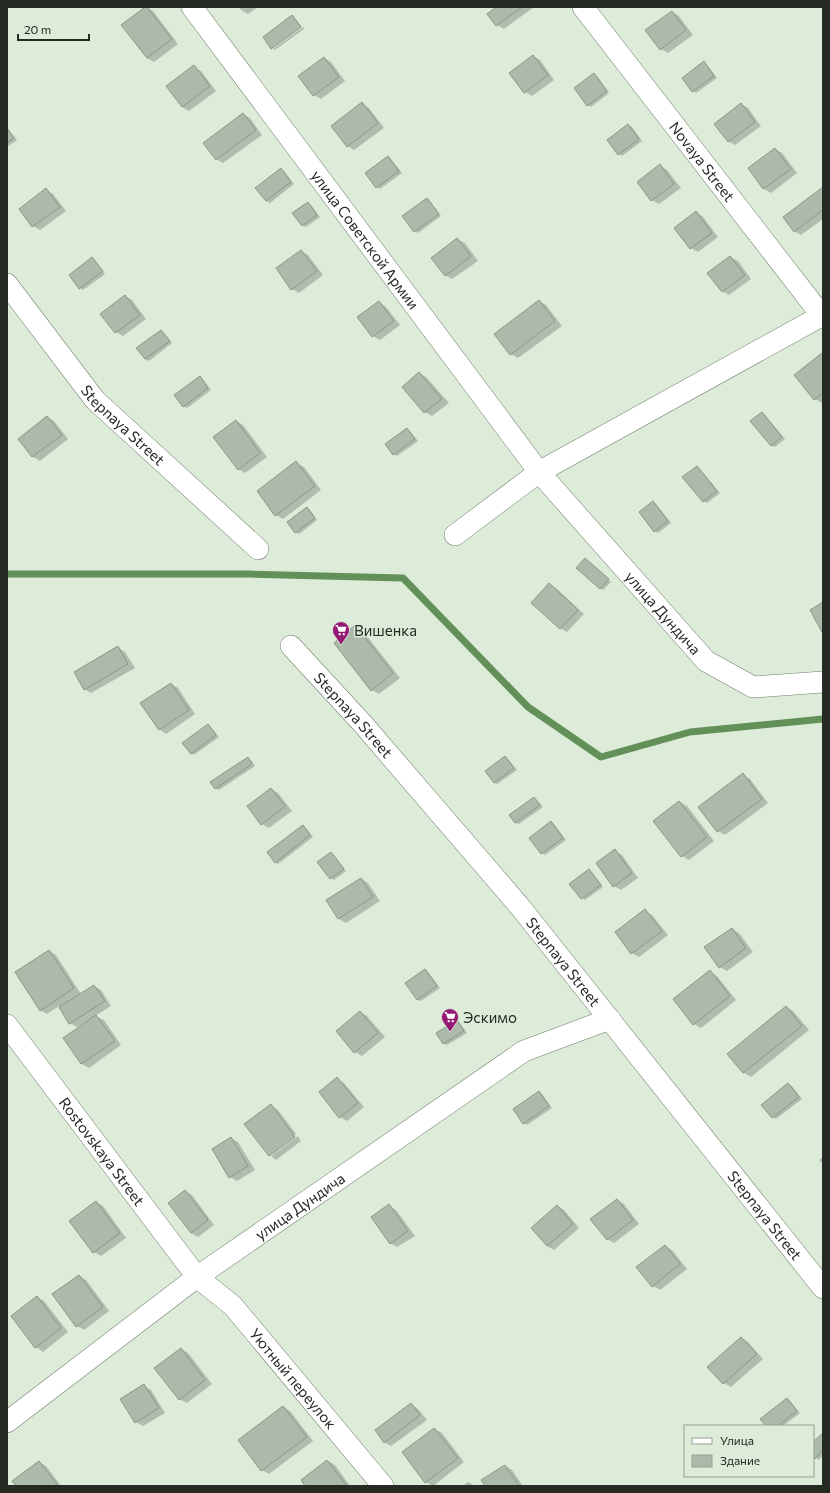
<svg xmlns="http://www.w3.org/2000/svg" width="830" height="1493" font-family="Commissioner,sans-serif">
	<rect width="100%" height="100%" fill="#ddecd9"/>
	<!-- shadow -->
	<path fill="#0003" d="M 146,7 L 153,11 L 178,44 L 154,62 L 147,58 Z
		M 239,7 L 258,7 L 248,14 L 241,10 Z
		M 498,7 L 534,7 L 504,29 L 497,25 Z
		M 672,12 L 679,16 L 693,35 L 668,53 L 661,49 Z
		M 293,16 L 301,26 L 272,47 Z
		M 303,27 L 304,29 L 275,50 L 273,49 Z
		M 533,56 L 540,60 L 554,80 L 532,96 L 525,92 Z
		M 324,58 L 331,62 L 345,81 L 321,99 L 314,95 Z
		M 704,63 L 707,65 L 717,78 L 696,93 L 693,91 L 683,78 Z
		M 194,67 L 201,71 L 216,91 L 189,111 L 182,107 Z
		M 594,74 L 597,76 L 609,93 L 591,107 L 588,105 Z
		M 362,104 L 369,108 L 384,128 L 354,150 L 347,146 Z
		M 741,104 L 748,108 L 761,126 L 735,145 L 728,141 Z
		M 243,114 L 250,118 L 262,135 L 223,163 L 216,159 Z
		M 628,125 L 632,127 L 642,141 L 622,156 L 619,154 Z
		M 7,128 L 17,140 L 7,147 Z
		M 775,149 L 782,153 L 797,173 L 771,193 L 764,189 L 749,168 Z
		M 388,157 L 391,159 L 402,173 L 380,189 L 377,187 Z
		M 660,166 L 667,170 L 681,188 L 659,204 L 652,200 Z
		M 281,170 L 284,171 L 294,184 L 270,203 L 266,201 Z
		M 823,188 L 823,219 L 801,235 L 794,231 Z
		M 46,190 L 53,194 L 66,211 L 40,230 L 33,226 Z
		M 427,200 L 430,201 L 441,216 L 418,233 L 415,231 Z
		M 308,203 L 311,205 L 320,217 L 306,227 L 303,225 Z
		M 696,212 L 703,217 L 718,237 L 698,252 L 691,248 L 676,228 Z
		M 457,239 L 465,243 L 478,261 L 452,279 L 445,275 Z
		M 301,251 L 308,255 L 323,275 L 299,293 L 292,289 Z
		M 730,257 L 738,261 L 751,279 L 729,295 L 722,291 Z
		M 92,258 L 95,260 L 105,274 L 83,290 L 80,288 Z
		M 125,296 L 132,300 L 146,319 L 123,336 L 116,332 Z
		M 539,301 L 546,305 L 562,326 L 518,358 L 511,354 Z
		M 379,302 L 386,307 L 400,325 L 380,340 L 373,336 Z
		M 161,331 L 164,333 L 172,343 L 149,361 L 145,359 Z
		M 823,355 L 823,402 L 822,403 L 815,399 Z
		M 419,373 L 426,377 L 449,403 L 432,416 L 425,412 Z
		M 200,378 L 203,379 L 211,390 L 187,408 L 183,406 Z
		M 762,413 L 765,415 L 785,439 L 775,447 L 772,446 L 752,421 Z
		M 47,417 L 54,421 L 68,439 L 40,461 L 33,457 L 19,439 Z
		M 236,421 L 243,425 L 267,457 L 245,473 L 238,469 Z
		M 407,429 L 410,431 L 418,441 L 397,456 L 393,454 Z
		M 296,463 L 304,467 L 321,490 L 283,519 L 276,515 Z
		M 697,467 L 700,469 L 720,493 L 707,503 L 703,501 Z
		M 653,503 L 656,504 L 671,523 L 658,533 L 655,531 Z
		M 307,508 L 310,510 L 317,520 L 299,534 L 295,532 Z
		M 588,562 L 611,582 L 603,590 L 600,588 Z
		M 549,584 L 556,588 L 584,614 L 567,632 L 560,628 Z
		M 356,626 L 363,631 L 400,678 L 379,694 L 372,690 Z
		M 118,648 L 125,652 L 135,668 L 91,693 L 84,689 Z
		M 171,684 L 178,688 L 195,714 L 166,734 L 159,729 Z
		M 208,725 L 211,727 L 219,737 L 194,755 L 191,753 Z
		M 505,757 L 508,759 L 517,770 L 497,784 L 494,783 Z
		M 248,758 L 251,760 L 255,766 L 219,790 L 215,788 Z
		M 743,775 L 750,779 L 768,803 L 725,835 L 718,831 Z
		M 271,789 L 278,793 L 292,811 L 269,828 L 262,824 Z
		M 534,798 L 537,800 L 543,807 L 519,824 L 516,823 Z
		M 680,802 L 687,806 L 714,841 L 689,860 L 682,856 Z
		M 551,822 L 554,824 L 566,840 L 545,855 L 542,853 L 530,838 Z
		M 303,827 L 306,828 L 313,837 L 278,864 L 275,862 Z
		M 615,851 L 622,855 L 638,878 L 621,890 L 614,886 Z
		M 331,853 L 334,855 L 346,871 L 334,880 L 331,878 Z
		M 589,871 L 592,872 L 603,887 L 585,900 L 582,898 Z
		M 361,879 L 368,883 L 380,901 L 346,923 L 339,919 L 327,900 Z
		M 645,911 L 652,915 L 668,935 L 639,957 L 632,953 Z
		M 732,929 L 739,933 L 753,952 L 727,971 L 720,967 Z
		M 49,951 L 56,955 L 81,994 L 94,986 L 101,990 L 111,1006 L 95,1016 L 104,1020 L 121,1045 L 89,1068 L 82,1064 L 65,1039 L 90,1021 L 89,1020 L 77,1027 L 70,1023 L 59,1006 L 47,1014 L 40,1010 Z
		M 425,970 L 428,972 L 440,988 L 421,1001 L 418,1000 Z
		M 710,972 L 717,976 L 736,1000 L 701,1028 L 694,1024 Z
		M 786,1007 L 793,1011 L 809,1030 L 751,1077 L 744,1073 L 728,1054 Z
		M 360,1012 L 367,1016 L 385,1037 L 362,1056 L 355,1052 Z
		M 457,1021 L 460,1023 L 467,1033 L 447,1045 L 444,1044 L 437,1034 Z
		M 337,1079 L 344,1083 L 364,1107 L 347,1121 L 340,1117 Z
		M 788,1084 L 792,1086 L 802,1099 L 776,1119 L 773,1117 Z
		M 539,1092 L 542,1094 L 552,1108 L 527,1125 L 524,1123 Z
		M 271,1106 L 278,1110 L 296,1134 L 270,1154 L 270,1156 L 269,1156 Z
		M 298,1136 L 301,1141 L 276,1160 L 271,1156 Z
		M 231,1138 L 238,1142 L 255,1170 L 237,1181 L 230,1177 Z
		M 823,1157 L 823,1164 L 819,1160 Z
		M 185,1191 L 192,1195 L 214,1225 L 198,1237 L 191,1233 Z
		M 617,1200 L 624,1204 L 639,1224 L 614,1243 L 607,1239 Z
		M 96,1202 L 103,1206 L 126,1238 L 101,1256 L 94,1252 L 70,1221 Z
		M 389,1206 L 396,1210 L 415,1236 L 397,1247 L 390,1243 Z
		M 557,1206 L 564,1210 L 579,1228 L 554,1250 L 547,1246 Z
		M 665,1246 L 672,1250 L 687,1269 L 660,1290 L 653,1286 Z
		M 79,1276 L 86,1280 L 109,1311 L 84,1330 L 77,1326 Z
		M 37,1297 L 44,1301 L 68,1332 L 43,1352 L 36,1347 Z
		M 741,1338 L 748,1342 L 763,1359 L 731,1387 L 724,1383 Z
		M 181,1349 L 188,1353 L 212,1384 L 187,1403 L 179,1399 Z
		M 144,1386 L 151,1390 L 165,1413 L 143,1426 L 136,1422 Z
		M 787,1399 L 790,1401 L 800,1413 L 783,1426 L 767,1426 Z
		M 411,1404 L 418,1409 L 427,1420 L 391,1446 L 384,1442 Z
		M 283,1407 L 290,1411 L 313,1441 L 269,1474 L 262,1470 Z
		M 435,1429 L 442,1433 L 464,1462 L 433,1486 L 426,1482 Z
		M 823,1434 L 823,1455 L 819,1460 L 813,1456 L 813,1444 Z
		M 328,1461 L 335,1465 L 350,1486 L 307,1486 Z
		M 39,1462 L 46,1466 L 61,1486 L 18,1486 Z
		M 505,1466 L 512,1470 L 523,1486 L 487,1486 Z
		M 468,1482 L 474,1486 L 463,1486 Z"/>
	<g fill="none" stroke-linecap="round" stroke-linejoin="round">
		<!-- stream -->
		<path stroke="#639058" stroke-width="7" d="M 7,574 L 249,574 L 403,578 L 528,707 L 601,757 L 690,732 L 823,719"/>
	</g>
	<!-- building -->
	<path fill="#acbba9" stroke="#8a9886" d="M 145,7 L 147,7 L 172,39 L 147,58 L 121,25 Z
		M 496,7 L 522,7 L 496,26 L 487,14 Z
		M 672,11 L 686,30 L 660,50 L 645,30 Z
		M 292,15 L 301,27 L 271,49 L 263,37 Z
		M 533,55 L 548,75 L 524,93 L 509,73 Z
		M 324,57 L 339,77 L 313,96 L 298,76 Z
		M 704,61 L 714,76 L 692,92 L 682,78 Z
		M 194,65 L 210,86 L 182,107 L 166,86 Z
		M 594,73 L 607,91 L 587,106 L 574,88 Z
		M 362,102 L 378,123 L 347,147 L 331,126 Z
		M 741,103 L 755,122 L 728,142 L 714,124 Z
		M 243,113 L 256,130 L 216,160 L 203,143 Z
		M 628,124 L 639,139 L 618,155 L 607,140 Z
		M 7,128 L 14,138 L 7,143 Z
		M 775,148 L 791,169 L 763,189 L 748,168 Z
		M 388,156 L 399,171 L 376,188 L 365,173 Z
		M 660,164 L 674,184 L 651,201 L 637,182 Z
		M 281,168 L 291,182 L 266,201 L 255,188 Z
		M 823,187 L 823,210 L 794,232 L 783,217 Z
		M 46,188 L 60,207 L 32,227 L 19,209 Z
		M 427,198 L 439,214 L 414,232 L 402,216 Z
		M 308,202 L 317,215 L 302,226 L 292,213 Z
		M 696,211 L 712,233 L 690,249 L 674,228 Z
		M 457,238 L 471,256 L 445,276 L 431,258 Z
		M 301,250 L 317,271 L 291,290 L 276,268 Z
		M 730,256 L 745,275 L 722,292 L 707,273 Z
		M 92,257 L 103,271 L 79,289 L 69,275 Z
		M 125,295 L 140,315 L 115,333 L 100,314 Z
		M 539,300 L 555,321 L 510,355 L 494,334 Z
		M 379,301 L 394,321 L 372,337 L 357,317 Z
		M 161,330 L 170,341 L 145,359 L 136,348 Z
		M 822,353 L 823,354 L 823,393 L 814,400 L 794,375 Z
		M 419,372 L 442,399 L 424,413 L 402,387 Z
		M 200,376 L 208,388 L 183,407 L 174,395 Z
		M 762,412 L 782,437 L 771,446 L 750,421 Z
		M 47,416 L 62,435 L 32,457 L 18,439 Z
		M 236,420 L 260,453 L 238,470 L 213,437 Z
		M 407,428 L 415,439 L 393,455 L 385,444 Z
		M 296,461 L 315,486 L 275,516 L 257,491 Z
		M 697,466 L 717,491 L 703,502 L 682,477 Z
		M 653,501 L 668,521 L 654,532 L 639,512 Z
		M 307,507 L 315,518 L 295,533 L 287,522 Z
		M 585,558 L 609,579 L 600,589 L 576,568 Z
		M 549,583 L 578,610 L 560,629 L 531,603 Z
		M 823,602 L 823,634 L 810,610 Z
		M 355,625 L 393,673 L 371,691 L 334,643 Z
		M 118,646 L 128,664 L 84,690 L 74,672 Z
		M 171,683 L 189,710 L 159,730 L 140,703 Z
		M 208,724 L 216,735 L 191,754 L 182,743 Z
		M 505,756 L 514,768 L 494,783 L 485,771 Z
		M 248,757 L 252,764 L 215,789 L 210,782 Z
		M 743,773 L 762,799 L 717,832 L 698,807 Z
		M 271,788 L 285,806 L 261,825 L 247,806 Z
		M 534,797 L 540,805 L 515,823 L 509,815 Z
		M 679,801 L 707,837 L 681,857 L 653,821 Z
		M 551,821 L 563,838 L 541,854 L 529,838 Z
		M 303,825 L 310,835 L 275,863 L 267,852 Z
		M 615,849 L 632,873 L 613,887 L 596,863 Z
		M 331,852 L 344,869 L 330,879 L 317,862 Z
		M 589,869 L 601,885 L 581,899 L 569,884 Z
		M 361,878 L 373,897 L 338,919 L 326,900 Z
		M 645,909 L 662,931 L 631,954 L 615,932 Z
		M 732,928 L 746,948 L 719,968 L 704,947 Z
		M 49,950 L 74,988 L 40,1011 L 15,972 Z
		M 425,969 L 437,986 L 417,1000 L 405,983 Z
		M 710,970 L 730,996 L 693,1025 L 673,999 Z
		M 94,985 L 105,1001 L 69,1024 L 59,1007 Z
		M 786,1006 L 802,1026 L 743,1073 L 727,1054 Z
		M 360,1011 L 378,1033 L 354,1053 L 336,1031 Z
		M 96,1015 L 115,1041 L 81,1064 L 63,1038 Z
		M 457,1020 L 464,1031 L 443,1044 L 436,1033 Z
		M 337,1077 L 358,1103 L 339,1118 L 319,1092 Z
		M 788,1083 L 799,1097 L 772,1118 L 761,1105 Z
		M 539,1091 L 549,1106 L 523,1124 L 513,1109 Z
		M 271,1104 L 295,1137 L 269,1156 L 244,1124 Z
		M 231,1137 L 248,1166 L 229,1178 L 212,1149 Z
		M 185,1190 L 208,1220 L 191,1233 L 168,1203 Z
		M 617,1199 L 633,1220 L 607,1240 L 590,1219 Z
		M 96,1201 L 120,1233 L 93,1253 L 69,1221 Z
		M 389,1204 L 408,1231 L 390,1244 L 371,1217 Z
		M 557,1205 L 573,1224 L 547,1246 L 531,1228 Z
		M 665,1245 L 680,1264 L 652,1287 L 636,1267 Z
		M 79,1275 L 103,1307 L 76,1327 L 52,1294 Z
		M 37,1296 L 61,1328 L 35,1348 L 11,1316 Z
		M 741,1337 L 757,1354 L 723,1384 L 707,1367 Z
		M 181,1348 L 205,1380 L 179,1400 L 154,1368 Z
		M 144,1384 L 159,1408 L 135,1423 L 120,1399 Z
		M 787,1398 L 797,1411 L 778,1426 L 766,1426 L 760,1419 Z
		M 411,1403 L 420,1415 L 384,1443 L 375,1430 Z
		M 283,1406 L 307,1437 L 261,1471 L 238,1440 Z
		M 434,1428 L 458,1458 L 425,1483 L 402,1452 Z
		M 823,1433 L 823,1450 L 815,1459 L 813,1457 L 813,1442 Z
		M 327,1460 L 347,1486 L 305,1486 L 301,1480 Z
		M 39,1461 L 58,1486 L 16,1486 L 12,1481 Z
		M 505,1465 L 519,1486 L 485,1486 L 481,1480 Z"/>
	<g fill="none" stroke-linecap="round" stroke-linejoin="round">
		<!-- minor casing -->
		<g stroke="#727f6e" stroke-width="22">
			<g id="minor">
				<path id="s1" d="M 192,7 L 539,472 L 706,661 L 753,687 L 823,682"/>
				<path id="s2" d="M 583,7 L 822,316"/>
				<path id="s3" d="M 7,284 L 95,400 L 258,549"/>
				<path d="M 455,535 L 539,472 L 823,315"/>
				<path id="s4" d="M 291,646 L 362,723 L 521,908 L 823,1288"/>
				<path id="s5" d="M 7,1025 L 197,1277 L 233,1306 L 383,1486"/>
				<path id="s6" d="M 7,1422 L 197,1277 L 524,1051 L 610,1019"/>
			</g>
		</g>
		<!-- minor -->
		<use href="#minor" stroke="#fff" stroke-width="21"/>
	</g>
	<!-- icons -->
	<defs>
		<g id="supermarket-pin" transform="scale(0.9)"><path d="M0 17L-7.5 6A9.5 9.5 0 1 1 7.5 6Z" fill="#951a74" stroke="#ddecd9"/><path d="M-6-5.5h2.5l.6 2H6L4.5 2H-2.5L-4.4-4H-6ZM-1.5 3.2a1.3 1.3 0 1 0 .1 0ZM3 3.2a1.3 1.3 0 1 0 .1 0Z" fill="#fff"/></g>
	</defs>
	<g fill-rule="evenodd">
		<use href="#supermarket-pin" x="341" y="630"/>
		<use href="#supermarket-pin" x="450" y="1017"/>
	</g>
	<g text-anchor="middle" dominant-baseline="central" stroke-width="3" stroke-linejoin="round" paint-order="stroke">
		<!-- street labels -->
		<g font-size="15" fill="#252b23" stroke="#ddecd9">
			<text stroke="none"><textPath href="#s2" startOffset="195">Novaya Street</textPath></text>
			<text stroke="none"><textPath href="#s1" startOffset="290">улица Советской Армии</textPath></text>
			<text stroke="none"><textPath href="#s3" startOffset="183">Stepnaya Street</textPath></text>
			<text stroke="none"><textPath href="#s1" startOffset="768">улица Дундича</textPath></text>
			<text stroke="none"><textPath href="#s4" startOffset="93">Stepnaya Street</textPath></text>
			<text stroke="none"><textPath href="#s4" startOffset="417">Stepnaya Street</textPath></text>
			<text stroke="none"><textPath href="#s5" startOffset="158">Rostovskaya Street</textPath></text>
			<text stroke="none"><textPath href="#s6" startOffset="364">улица Дундича</textPath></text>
			<text stroke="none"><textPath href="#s4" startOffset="741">Stepnaya Street</textPath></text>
			<text stroke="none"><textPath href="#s5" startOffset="456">Уютный переулок</textPath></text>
		</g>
		<!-- poi labels -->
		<g font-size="15" fill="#252b23" stroke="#ddecd9" text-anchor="start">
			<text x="354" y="630">Вишенка</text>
			<text x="463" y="1017">Эскимо</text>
		</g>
	</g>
	<!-- border -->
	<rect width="830" height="1493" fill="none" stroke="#252b23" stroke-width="16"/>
	<!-- legend -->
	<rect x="684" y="1425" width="130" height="52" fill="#ddecd9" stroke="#939f90"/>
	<rect x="692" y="1438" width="20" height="6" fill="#ffffff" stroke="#939f90"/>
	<text x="720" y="1445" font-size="12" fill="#252b23">Улица</text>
	<rect x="692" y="1455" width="20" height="12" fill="#acbba9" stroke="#939f90"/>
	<text x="720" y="1465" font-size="12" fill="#252b23">Здание</text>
	<!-- scale -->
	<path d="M18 34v6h71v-6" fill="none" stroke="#252b23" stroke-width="2"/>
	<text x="24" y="34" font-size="12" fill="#252b23" stroke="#ddecd9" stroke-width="3" paint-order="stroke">20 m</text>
</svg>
